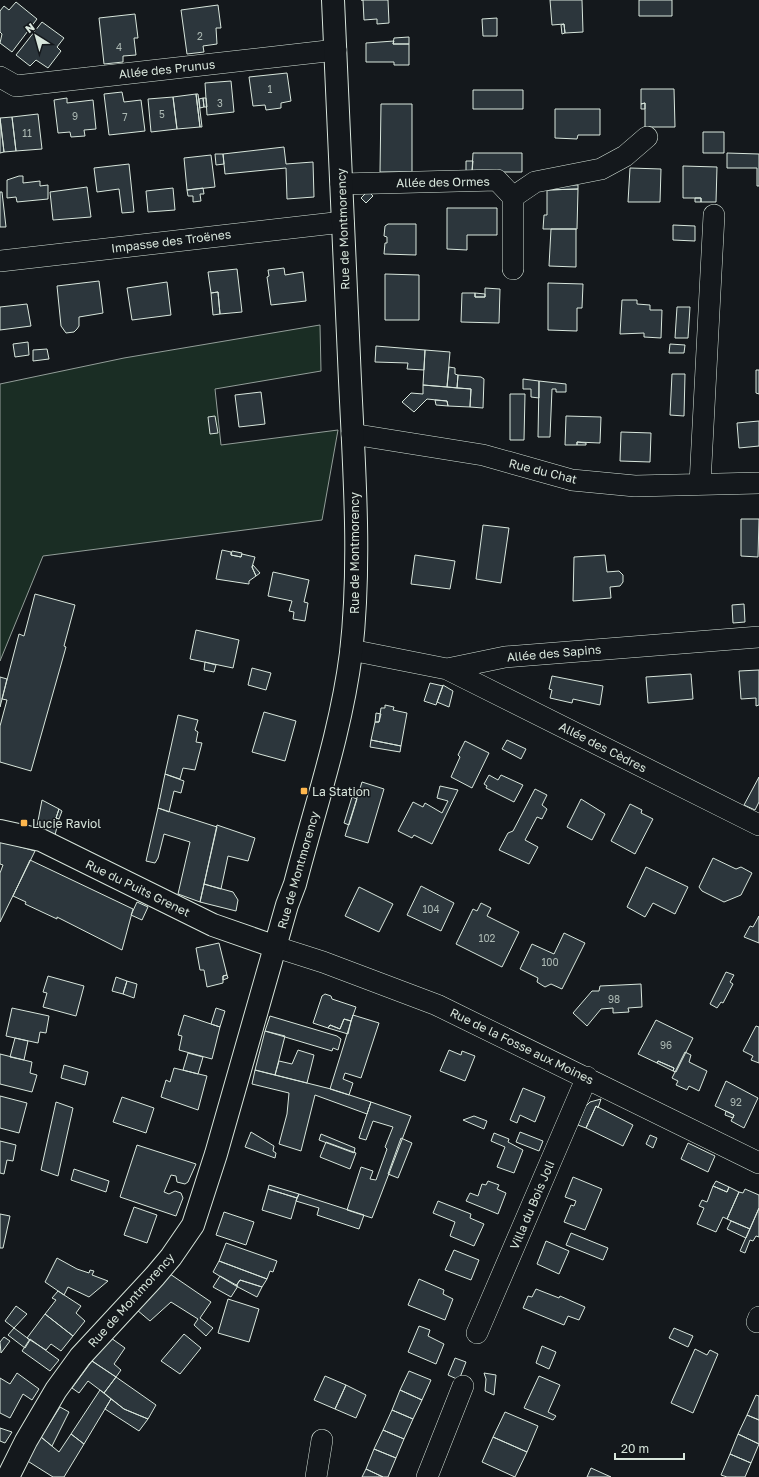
<svg xmlns="http://www.w3.org/2000/svg" width="759" height="1477" font-family="'Golos Text',sans-serif">
	<rect width="100%" height="100%" fill="#14181c"/>
	<!-- green -->
	<path fill="#1a2d24" stroke="#939e99" d="M 320,325 L 321,371 L 215,389 L 221,445 L 338,430 L 322,520 L 43,556 L 0,661 L 0,384 L 124,358 Z"/>
	<!-- building -->
	<path fill="#2c363c" stroke="#d8e6dc" d="M 361,0 L 388,0 L 389,23 L 377,24 L 377,19 L 364,20 L 363,0 Z
		M 550,0 L 582,0 L 583,32 L 565,33 L 564,24 L 552,25 Z
		M 639,0 L 672,0 L 672,16 L 639,16 Z
		M 16,2 L 37,19 L 12,52 L 0,43 L 2,34 L 0,32 L 0,11 L 4,6 L 9,10 Z
		M 218,5 L 221,28 L 216,28 L 217,44 L 203,46 L 204,52 L 187,54 L 181,10 Z
		M 135,14 L 138,38 L 134,38 L 136,55 L 123,56 L 123,62 L 104,64 L 99,18 Z
		M 497,18 L 497,36 L 483,36 L 482,19 Z
		M 42,22 L 64,38 L 57,47 L 61,51 L 48,68 L 36,60 L 30,66 L 16,55 Z
		M 564,24 L 565,33 L 562,34 L 561,25 Z
		M 409,37 L 409,44 L 393,44 L 394,38 Z
		M 394,41 L 393,44 L 409,44 L 409,65 L 394,65 L 394,62 L 366,62 L 366,43 Z
		M 287,73 L 291,101 L 281,103 L 281,108 L 266,110 L 265,105 L 253,106 L 249,77 Z
		M 231,81 L 234,112 L 207,115 L 205,83 Z
		M 641,89 L 674,89 L 675,127 L 645,127 L 645,103 L 641,104 Z
		M 473,90 L 523,90 L 523,109 L 473,109 Z
		M 122,92 L 124,102 L 141,100 L 145,131 L 109,135 L 104,94 Z
		M 196,94 L 200,127 L 177,129 L 173,97 Z
		M 196,94 L 198,94 L 202,127 L 200,127 Z
		M 173,97 L 177,129 L 151,132 L 148,99 Z
		M 67,98 L 67,103 L 93,100 L 96,129 L 84,130 L 85,136 L 71,137 L 70,132 L 58,133 L 54,100 Z
		M 203,98 L 206,98 L 207,107 L 204,107 Z
		M 203,98 L 204,107 L 200,108 L 199,99 Z
		M 645,103 L 645,109 L 641,109 L 641,104 Z
		M 381,104 L 412,104 L 412,172 L 380,172 Z
		M 555,109 L 600,109 L 600,135 L 578,135 L 577,139 L 555,138 Z
		M 38,114 L 42,149 L 16,151 L 12,117 Z
		M 12,117 L 16,151 L 4,152 L 0,118 Z
		M 0,118 L 4,152 L 0,153 Z
		M 703,132 L 724,132 L 724,153 L 703,153 Z
		M 284,147 L 286,164 L 313,162 L 314,197 L 287,199 L 286,168 L 225,174 L 223,154 Z
		M 473,153 L 522,153 L 522,172 L 472,172 Z
		M 727,153 L 759,154 L 759,186 L 757,186 L 757,168 L 727,168 Z
		M 215,154 L 223,154 L 224,164 L 216,165 Z
		M 211,155 L 215,187 L 187,190 L 184,158 Z
		M 466,161 L 473,161 L 472,172 L 466,172 Z
		M 129,164 L 134,212 L 122,213 L 119,189 L 97,192 L 94,168 Z
		M 683,166 L 717,167 L 716,202 L 701,202 L 701,198 L 683,198 Z
		M 630,168 L 661,169 L 660,202 L 628,202 Z
		M 19,176 L 23,176 L 23,183 L 40,181 L 40,186 L 48,185 L 48,199 L 17,202 L 16,197 L 7,198 L 7,180 Z
		M 547,185 L 578,185 L 578,189 L 547,190 Z
		M 87,187 L 91,217 L 53,220 L 50,192 Z
		M 173,188 L 175,210 L 148,212 L 146,191 Z
		M 203,188 L 204,194 L 200,194 L 201,201 L 193,202 L 193,196 L 188,196 L 187,190 Z
		M 578,189 L 577,229 L 543,229 L 544,215 L 547,215 L 547,190 Z
		M 368,191 L 373,196 L 366,203 L 361,198 Z
		M 0,192 L 2,192 L 6,227 L 0,227 Z
		M 695,198 L 701,198 L 701,202 L 695,202 Z
		M 447,208 L 497,208 L 497,235 L 467,235 L 467,250 L 447,249 Z
		M 388,224 L 416,224 L 416,255 L 384,254 L 385,243 L 387,243 L 387,237 L 384,236 L 385,226 Z
		M 673,225 L 695,226 L 695,241 L 673,240 Z
		M 551,229 L 576,229 L 576,267 L 549,266 Z
		M 284,268 L 285,275 L 303,272 L 306,301 L 271,305 L 267,277 L 269,276 L 268,270 Z
		M 237,269 L 242,312 L 220,314 L 218,292 L 211,293 L 208,272 Z
		M 385,274 L 419,275 L 419,320 L 385,320 Z
		M 99,281 L 103,313 L 79,317 L 79,326 L 77,329 L 74,332 L 66,333 L 61,326 L 57,286 Z
		M 167,282 L 171,315 L 132,320 L 127,288 Z
		M 548,283 L 583,284 L 582,308 L 577,308 L 577,331 L 548,330 Z
		M 485,288 L 500,289 L 499,323 L 461,322 L 462,293 L 475,293 L 475,297 L 485,297 Z
		M 218,292 L 220,314 L 213,315 L 211,293 Z
		M 475,293 L 485,294 L 485,297 L 475,297 Z
		M 622,300 L 637,300 L 637,304 L 650,305 L 650,310 L 662,310 L 661,338 L 644,337 L 644,333 L 620,334 Z
		M 27,304 L 31,326 L 0,330 L 0,307 Z
		M 677,307 L 690,307 L 688,338 L 675,338 Z
		M 28,342 L 29,355 L 15,357 L 13,344 Z
		M 670,344 L 685,345 L 684,353 L 669,353 Z
		M 376,346 L 425,350 L 424,370 L 407,369 L 408,363 L 375,362 Z
		M 47,349 L 49,359 L 33,361 L 33,350 Z
		M 425,350 L 450,352 L 447,387 L 423,385 Z
		M 449,367 L 455,368 L 455,374 L 458,375 L 457,388 L 447,387 Z
		M 756,370 L 759,370 L 759,394 L 756,393 Z
		M 672,374 L 685,374 L 684,416 L 670,415 Z
		M 458,375 L 481,377 L 484,379 L 483,408 L 470,407 L 471,389 L 457,388 Z
		M 523,379 L 539,381 L 539,398 L 531,397 L 531,389 L 523,389 Z
		M 539,381 L 566,384 L 566,392 L 556,392 L 556,389 L 552,389 L 550,437 L 538,437 Z
		M 423,385 L 471,389 L 470,407 L 448,406 L 447,401 L 427,399 L 414,412 L 402,402 L 411,393 L 423,394 Z
		M 261,392 L 265,424 L 239,427 L 235,395 Z
		M 510,394 L 525,394 L 524,440 L 510,440 Z
		M 435,400 L 447,401 L 448,406 L 436,405 Z
		M 215,416 L 218,433 L 210,434 L 208,417 Z
		M 566,416 L 601,417 L 600,443 L 577,442 L 577,445 L 565,445 Z
		M 759,421 L 759,446 L 739,448 L 737,423 Z
		M 621,432 L 651,433 L 650,462 L 620,461 Z
		M 577,442 L 586,443 L 586,445 L 577,445 Z
		M 741,519 L 759,519 L 758,557 L 741,556 Z
		M 483,525 L 509,528 L 501,583 L 476,579 Z
		M 222,550 L 231,552 L 231,555 L 241,557 L 242,554 L 255,557 L 252,567 L 256,576 L 249,581 L 249,584 L 216,579 Z
		M 232,551 L 242,553 L 241,557 L 231,555 Z
		M 415,555 L 455,561 L 450,589 L 411,584 Z
		M 605,555 L 607,572 L 619,571 L 623,575 L 623,582 L 620,586 L 610,587 L 611,598 L 573,601 L 574,557 Z
		M 253,565 L 260,573 L 256,576 L 252,567 Z
		M 273,572 L 309,580 L 304,602 L 308,603 L 305,621 L 293,619 L 294,612 L 289,611 L 292,601 L 268,596 Z
		M 35,594 L 75,605 L 64,646 L 66,647 L 31,771 L 0,762 L 0,726 L 7,700 L 2,699 L 19,634 L 24,636 Z
		M 744,604 L 745,622 L 733,623 L 732,605 Z
		M 196,630 L 239,640 L 233,668 L 190,659 Z
		M 205,662 L 216,665 L 214,672 L 204,670 Z
		M 252,668 L 271,673 L 266,690 L 248,685 Z
		M 759,670 L 759,705 L 756,706 L 756,698 L 741,699 L 739,671 Z
		M 691,674 L 693,699 L 648,703 L 646,677 Z
		M 552,676 L 603,686 L 600,705 L 573,699 L 572,703 L 550,698 L 552,690 L 549,689 Z
		M 0,677 L 7,679 L 0,707 Z
		M 430,683 L 443,686 L 436,705 L 424,701 Z
		M 443,685 L 453,691 L 449,707 L 437,702 Z
		M 385,705 L 394,707 L 393,710 L 407,713 L 401,746 L 371,740 L 375,722 L 379,722 L 381,708 L 385,708 Z
		M 264,712 L 296,721 L 285,761 L 252,752 Z
		M 376,713 L 381,714 L 379,722 L 375,722 Z
		M 178,715 L 198,720 L 195,730 L 198,732 L 196,742 L 202,743 L 195,770 L 183,768 L 180,779 L 165,774 Z
		M 371,740 L 401,746 L 400,752 L 370,747 Z
		M 507,740 L 526,749 L 521,759 L 502,749 Z
		M 465,741 L 489,753 L 472,788 L 451,777 L 460,757 L 458,755 Z
		M 165,774 L 184,781 L 181,793 L 174,791 L 169,812 L 158,808 Z
		M 489,775 L 498,780 L 501,775 L 523,785 L 514,802 L 486,788 L 487,786 L 484,784 Z
		M 759,777 L 759,802 L 755,810 L 744,805 Z
		M 362,782 L 384,789 L 368,843 L 345,836 Z
		M 440,786 L 458,790 L 432,844 L 414,835 L 412,838 L 398,831 L 413,802 L 423,807 L 425,803 L 442,813 L 448,801 L 437,798 Z
		M 535,789 L 547,795 L 542,805 L 547,809 L 542,819 L 537,817 L 525,840 L 538,847 L 529,864 L 499,850 L 508,833 L 513,831 Z
		M 352,797 L 357,799 L 349,825 L 344,823 Z
		M 581,799 L 605,814 L 592,840 L 567,827 Z
		M 42,800 L 59,809 L 56,818 L 59,819 L 55,835 L 37,826 Z
		M 630,804 L 642,810 L 641,813 L 653,819 L 635,854 L 611,841 Z
		M 158,808 L 217,827 L 200,902 L 178,894 L 190,842 L 164,834 L 158,858 L 155,863 L 146,861 Z
		M 59,809 L 62,811 L 59,819 L 56,818 Z
		M 217,825 L 255,838 L 248,861 L 228,856 L 221,889 L 204,884 Z
		M 0,841 L 35,851 L 0,922 L 0,873 L 3,865 L 0,864 Z
		M 713,858 L 736,869 L 741,867 L 752,873 L 741,895 L 724,902 L 702,891 L 699,887 Z
		M 30,860 L 133,909 L 122,950 L 57,917 L 57,919 L 25,904 L 26,902 L 13,896 Z
		M 646,867 L 688,887 L 675,914 L 653,903 L 645,917 L 627,907 Z
		M 204,884 L 233,892 L 238,900 L 236,911 L 200,902 Z
		M 421,886 L 454,903 L 441,931 L 407,915 Z
		M 359,887 L 393,904 L 379,932 L 345,916 Z
		M 137,902 L 148,907 L 142,920 L 131,915 Z
		M 481,903 L 491,908 L 487,916 L 519,932 L 502,967 L 456,944 L 473,909 L 477,911 Z
		M 759,916 L 759,943 L 744,937 L 750,926 L 753,927 Z
		M 564,933 L 585,943 L 562,989 L 551,984 L 545,987 L 537,982 L 538,978 L 520,969 L 532,944 L 554,954 Z
		M 219,943 L 227,975 L 223,976 L 223,983 L 207,987 L 204,970 L 200,970 L 196,948 Z
		M 726,972 L 734,975 L 730,982 L 733,984 L 723,1003 L 721,1002 L 717,1008 L 710,1004 Z
		M 227,975 L 228,978 L 223,980 L 223,976 Z
		M 48,976 L 84,986 L 76,1016 L 43,1007 L 47,993 L 43,992 Z
		M 116,977 L 127,981 L 123,994 L 112,991 Z
		M 127,981 L 137,984 L 134,998 L 123,994 Z
		M 641,984 L 642,1007 L 628,1008 L 629,1012 L 613,1013 L 613,1008 L 601,1009 L 587,1026 L 573,1013 L 592,991 L 599,991 L 600,986 Z
		M 325,994 L 331,996 L 332,999 L 356,1007 L 351,1021 L 344,1019 L 340,1029 L 330,1025 L 328,1028 L 313,1023 L 322,996 Z
		M 12,1008 L 49,1016 L 46,1033 L 40,1032 L 38,1043 L 6,1036 Z
		M 216,1008 L 225,1011 L 220,1027 L 211,1024 Z
		M 184,1015 L 220,1027 L 212,1059 L 179,1050 L 182,1036 L 178,1035 Z
		M 353,1015 L 379,1023 L 361,1078 L 345,1073 L 343,1079 L 353,1083 L 349,1095 L 330,1089 Z
		M 270,1016 L 337,1036 L 341,1039 L 338,1050 L 333,1048 L 332,1051 L 265,1031 Z
		M 344,1019 L 351,1021 L 348,1034 L 328,1028 L 330,1025 L 340,1029 Z
		M 656,1020 L 693,1038 L 676,1072 L 673,1071 L 674,1068 L 658,1061 L 657,1063 L 638,1054 Z
		M 756,1026 L 759,1027 L 759,1063 L 751,1060 L 753,1056 L 743,1051 Z
		M 265,1031 L 285,1036 L 275,1075 L 255,1070 Z
		M 15,1038 L 28,1041 L 24,1060 L 10,1057 Z
		M 298,1050 L 314,1055 L 307,1083 L 275,1075 L 279,1061 L 292,1064 Z
		M 449,1050 L 461,1055 L 462,1051 L 475,1056 L 465,1081 L 440,1071 Z
		M 685,1052 L 691,1055 L 689,1062 L 707,1071 L 699,1091 L 689,1086 L 687,1090 L 676,1085 L 678,1081 L 672,1078 Z
		M 188,1053 L 203,1057 L 198,1074 L 183,1070 Z
		M 0,1054 L 32,1062 L 30,1073 L 37,1075 L 32,1092 L 0,1084 Z
		M 658,1061 L 674,1068 L 673,1071 L 657,1063 Z
		M 64,1065 L 88,1072 L 85,1085 L 61,1078 Z
		M 174,1068 L 207,1076 L 198,1110 L 161,1097 L 166,1080 L 170,1082 Z
		M 255,1070 L 331,1089 L 371,1102 L 367,1114 L 315,1095 L 301,1151 L 279,1144 L 287,1114 L 289,1093 L 252,1084 Z
		M 726,1081 L 758,1098 L 744,1128 L 731,1121 L 734,1115 L 715,1106 Z
		M 523,1088 L 545,1097 L 535,1122 L 520,1115 L 517,1123 L 510,1120 Z
		M 0,1096 L 27,1103 L 19,1133 L 0,1128 Z
		M 122,1097 L 154,1108 L 146,1133 L 113,1122 Z
		M 601,1099 L 598,1108 L 596,1106 L 586,1128 L 578,1125 L 585,1107 L 590,1102 Z
		M 56,1102 L 73,1108 L 58,1176 L 41,1170 Z
		M 371,1102 L 411,1116 L 372,1218 L 347,1210 L 361,1167 L 373,1171 L 370,1179 L 376,1180 L 387,1149 L 385,1147 L 393,1127 L 373,1121 L 366,1140 L 359,1138 Z
		M 596,1106 L 633,1125 L 623,1146 L 586,1128 Z
		M 726,1111 L 734,1115 L 733,1118 L 725,1115 Z
		M 474,1116 L 487,1121 L 484,1129 L 463,1120 Z
		M 251,1132 L 274,1146 L 273,1151 L 276,1153 L 275,1158 L 245,1147 Z
		M 520,1132 L 543,1141 L 539,1151 L 516,1142 Z
		M 494,1133 L 509,1139 L 508,1142 L 523,1150 L 514,1173 L 497,1167 L 505,1147 L 491,1141 Z
		M 321,1134 L 355,1148 L 354,1153 L 319,1140 Z
		M 650,1135 L 657,1138 L 653,1148 L 646,1144 Z
		M 401,1138 L 412,1143 L 398,1178 L 388,1174 Z
		M 0,1141 L 16,1145 L 13,1161 L 7,1160 L 4,1174 L 0,1173 Z
		M 326,1142 L 356,1153 L 350,1169 L 320,1157 Z
		M 688,1143 L 715,1156 L 708,1172 L 681,1159 Z
		M 137,1145 L 196,1164 L 188,1182 L 185,1184 L 177,1182 L 176,1176 L 171,1175 L 164,1192 L 169,1194 L 175,1191 L 181,1193 L 183,1198 L 176,1216 L 120,1197 Z
		M 74,1169 L 109,1181 L 106,1192 L 71,1180 Z
		M 573,1177 L 602,1189 L 585,1230 L 564,1222 L 571,1205 L 574,1206 L 576,1201 L 565,1197 Z
		M 488,1181 L 499,1185 L 497,1189 L 506,1193 L 498,1214 L 466,1201 L 470,1193 L 478,1196 L 482,1184 L 486,1185 Z
		M 716,1181 L 729,1187 L 727,1192 L 713,1186 Z
		M 269,1185 L 299,1194 L 297,1198 L 268,1189 Z
		M 713,1186 L 727,1192 L 729,1187 L 739,1192 L 727,1219 L 723,1217 L 716,1232 L 697,1224 L 704,1208 L 699,1206 L 702,1200 L 707,1202 Z
		M 268,1189 L 297,1198 L 291,1219 L 262,1210 Z
		M 745,1189 L 759,1195 L 759,1208 L 750,1229 L 727,1219 L 739,1192 L 743,1193 Z
		M 299,1194 L 364,1215 L 359,1229 L 317,1215 L 319,1208 L 296,1201 Z
		M 438,1201 L 471,1214 L 470,1218 L 484,1224 L 474,1246 L 450,1236 L 455,1222 L 433,1213 Z
		M 134,1207 L 157,1215 L 147,1243 L 124,1235 Z
		M 759,1208 L 759,1237 L 756,1236 L 753,1241 L 750,1240 L 745,1253 L 740,1251 Z
		M 224,1212 L 254,1222 L 246,1245 L 216,1235 Z
		M 0,1214 L 10,1216 L 3,1248 L 0,1248 Z
		M 731,1221 L 750,1229 L 746,1238 L 727,1229 Z
		M 571,1233 L 608,1248 L 603,1260 L 566,1245 Z
		M 546,1241 L 569,1251 L 559,1274 L 537,1264 Z
		M 226,1243 L 277,1261 L 273,1272 L 270,1271 L 267,1279 L 219,1261 Z
		M 454,1250 L 479,1260 L 471,1280 L 445,1270 Z
		M 57,1258 L 77,1269 L 89,1273 L 90,1270 L 94,1271 L 92,1275 L 108,1281 L 89,1297 L 68,1287 L 64,1295 L 45,1282 Z
		M 219,1261 L 267,1279 L 262,1287 L 240,1280 L 236,1286 L 213,1272 Z
		M 170,1274 L 211,1302 L 200,1318 L 213,1328 L 206,1336 L 194,1325 L 198,1319 L 171,1302 L 150,1321 L 137,1310 L 158,1289 Z
		M 220,1276 L 238,1286 L 231,1297 L 213,1287 Z
		M 419,1279 L 444,1290 L 443,1294 L 453,1299 L 445,1320 L 408,1305 Z
		M 240,1280 L 262,1287 L 257,1297 L 236,1286 Z
		M 536,1289 L 559,1298 L 560,1296 L 585,1307 L 579,1320 L 568,1316 L 564,1325 L 523,1308 L 528,1296 L 532,1297 Z
		M 58,1291 L 81,1306 L 76,1313 L 85,1321 L 73,1336 L 45,1314 L 56,1300 L 52,1298 Z
		M 228,1299 L 259,1309 L 249,1342 L 218,1333 Z
		M 16,1306 L 27,1314 L 14,1328 L 5,1321 Z
		M 45,1314 L 73,1336 L 61,1351 L 51,1344 L 46,1350 L 27,1338 Z
		M 419,1326 L 430,1330 L 428,1336 L 444,1344 L 436,1364 L 408,1352 Z
		M 14,1328 L 30,1340 L 25,1348 L 8,1335 Z
		M 674,1328 L 693,1336 L 688,1347 L 669,1338 Z
		M 184,1334 L 201,1348 L 180,1374 L 161,1361 Z
		M 4,1337 L 10,1341 L 1,1353 L 0,1342 Z
		M 111,1338 L 125,1348 L 114,1364 L 121,1370 L 116,1377 L 92,1361 Z
		M 30,1339 L 59,1360 L 50,1371 L 22,1351 Z
		M 542,1346 L 556,1352 L 549,1369 L 536,1363 Z
		M 695,1349 L 707,1355 L 710,1350 L 718,1354 L 693,1413 L 671,1403 Z
		M 455,1358 L 466,1362 L 459,1380 L 448,1375 Z
		M 92,1361 L 116,1377 L 104,1393 L 88,1381 L 79,1393 L 72,1388 Z
		M 409,1371 L 431,1380 L 422,1400 L 400,1390 Z
		M 17,1373 L 39,1389 L 32,1400 L 23,1394 L 10,1418 L 0,1413 L 0,1378 L 10,1384 Z
		M 484,1373 L 496,1375 L 494,1395 L 485,1391 L 486,1379 Z
		M 325,1376 L 346,1385 L 335,1409 L 314,1400 Z
		M 539,1376 L 560,1385 L 548,1412 L 556,1416 L 553,1420 L 524,1408 Z
		M 116,1377 L 156,1405 L 148,1419 L 124,1409 L 104,1393 Z
		M 346,1385 L 366,1395 L 356,1418 L 335,1409 Z
		M 100,1390 L 111,1399 L 84,1444 L 71,1434 Z
		M 400,1390 L 422,1400 L 413,1419 L 392,1410 Z
		M 756,1395 L 759,1396 L 759,1420 L 747,1415 Z
		M 111,1399 L 124,1409 L 148,1419 L 139,1431 L 105,1409 Z
		M 60,1407 L 69,1412 L 52,1446 L 41,1437 Z
		M 392,1410 L 413,1419 L 404,1439 L 383,1430 Z
		M 505,1412 L 538,1426 L 527,1452 L 493,1437 Z
		M 747,1415 L 759,1420 L 759,1444 L 738,1434 Z
		M 0,1428 L 12,1432 L 5,1443 L 0,1441 Z
		M 383,1430 L 404,1439 L 396,1458 L 374,1449 Z
		M 71,1434 L 84,1444 L 64,1477 L 53,1477 L 26,1460 L 41,1437 L 59,1452 Z
		M 738,1434 L 759,1444 L 751,1463 L 730,1454 Z
		M 493,1437 L 527,1452 L 515,1477 L 482,1462 Z
		M 374,1449 L 396,1458 L 388,1477 L 383,1477 L 366,1469 Z
		M 730,1454 L 751,1463 L 745,1477 L 727,1477 L 721,1475 Z
		M 591,1468 L 611,1477 L 587,1477 Z
		M 366,1469 L 383,1477 L 362,1477 Z"/>
	<g fill="none" stroke-linecap="round" stroke-linejoin="round">
		<!-- minor casing -->
		<g stroke="#d8e6dc" stroke-width="22">
			<path id="minor" d="M 0,77 L 16,86 L 336,50
				M 341,184 L 497,180 L 513,197 L 513,269
				M 513,197 L 535,182 L 601,169 L 625,156 L 647,137
				M 0,261 L 343,222
				M 352,434 L 483,455 L 572,480 L 635,486 L 759,483
				M 700,484 L 714,215
				M 351,650 L 447,669 L 505,657 L 759,637
				M 447,669 L 759,825
				M 276,947 L 323,962 L 437,1005 L 759,1163
				M 757,1322 L 759,1317
				M 477,1333 L 587,1077
				M 316,1477 L 322,1440
				M 427,1477 L 463,1386"/>
		</g>
		<!-- tertiary casing -->
		<g stroke="#d8e6dc" stroke-width="24">
			<path id="tertiary" d="M 0,831 L 41,840 L 213,925 L 276,947
				M 8,1477 L 26,1441 L 56,1390 L 80,1357 L 155,1276 L 171,1257 L 193,1225 L 216,1154 L 287,905 L 295,884 C 315,807 341,732 351,653 C 362,556 353,456 349,358 C 343,239 339,119 333,0"/>
		</g>
		<!-- minor -->
		<use href="#minor" stroke="#14181c" stroke-width="21"/>
		<!-- tertiary -->
		<use href="#tertiary" stroke="#14181c" stroke-width="22"/>
	</g>
	<!-- markers -->
	<g fill="#ffb74d" stroke="#14181c" stroke-width="1.5">
		<rect x="300" y="787" width="8" height="8" rx="2"/>
		<rect x="20" y="819" width="8" height="8" rx="2"/>
	</g>
	<g text-anchor="middle" dominant-baseline="central" stroke-width="3" stroke-linejoin="round" paint-order="stroke">
		<!-- number labels -->
		<g font-size="10" fill="#adbab4">
			<text x="200" y="36">2</text>
			<text x="119" y="47">4</text>
			<text x="270" y="89">1</text>
			<text x="220" y="103">3</text>
			<text x="162" y="114">5</text>
			<text x="75" y="116">9</text>
			<text x="125" y="117">7</text>
			<text x="27" y="133">11</text>
			<text x="431" y="909">104</text>
			<text x="487" y="938">102</text>
			<text x="550" y="962">100</text>
			<text x="614" y="999">98</text>
			<text x="666" y="1045">96</text>
			<text x="736" y="1102">92</text>
		</g>
		<!-- street labels -->
		<g font-size="12" fill="#d8e6dc" stroke="#14181c">
			<text transform="translate(167 69) rotate(-6)">Allée des Prunus</text>
			<text transform="translate(443 182) rotate(-1)">Allée des Ormes</text>
			<text transform="translate(343 229) rotate(-92)">Rue de Montmorency</text>
			<text transform="translate(171 241) rotate(-7)">Impasse des Troënes</text>
			<text transform="translate(543 471) rotate(14)">Rue du Chat</text>
			<text transform="translate(354 553) rotate(-90)">Rue de Montmorency</text>
			<text transform="translate(554 653) rotate(-5)">Allée des Sapins</text>
			<text transform="translate(603 747) rotate(27)">Allée des Cèdres</text>
			<text transform="translate(298 870) rotate(-74)">Rue de Montmorency</text>
			<text transform="translate(138 888) rotate(26)">Rue du Puits Grenet</text>
			<text transform="translate(522 1046) rotate(26)">Rue de la Fosse aux Moines</text>
			<text transform="translate(532 1205) rotate(-67)">Villa du Bois Joli</text>
			<text transform="translate(131 1300) rotate(-48)">Rue de Montmorency</text>
		</g>
		<!-- poi labels -->
		<g font-size="12" fill="#d8e6dc" stroke="#14181c" text-anchor="start">
			<text x="312" y="791">La Station</text>
			<text x="32" y="823">Lucie Raviol</text>
		</g>
	</g>
	<!-- north arrow -->
	<g transform="translate(36 36) rotate(323)" stroke="#14181c" stroke-width="3" paint-order="stroke">
	<path d="M0-3L7 15L0 10L-7 15Z" fill="#d8e6dc"/>
	<text y="-6" font-size="11" font-weight="bold" text-anchor="middle" fill="#d8e6dc">N</text>
	</g>
	<!-- scale -->
	<path d="M615 1453v6h69v-6" fill="none" stroke="#d8e6dc" stroke-width="2"/>
	<text x="621" y="1453" font-size="12" fill="#d8e6dc" stroke="#14181c" stroke-width="3" paint-order="stroke">20 m</text>
</svg>
